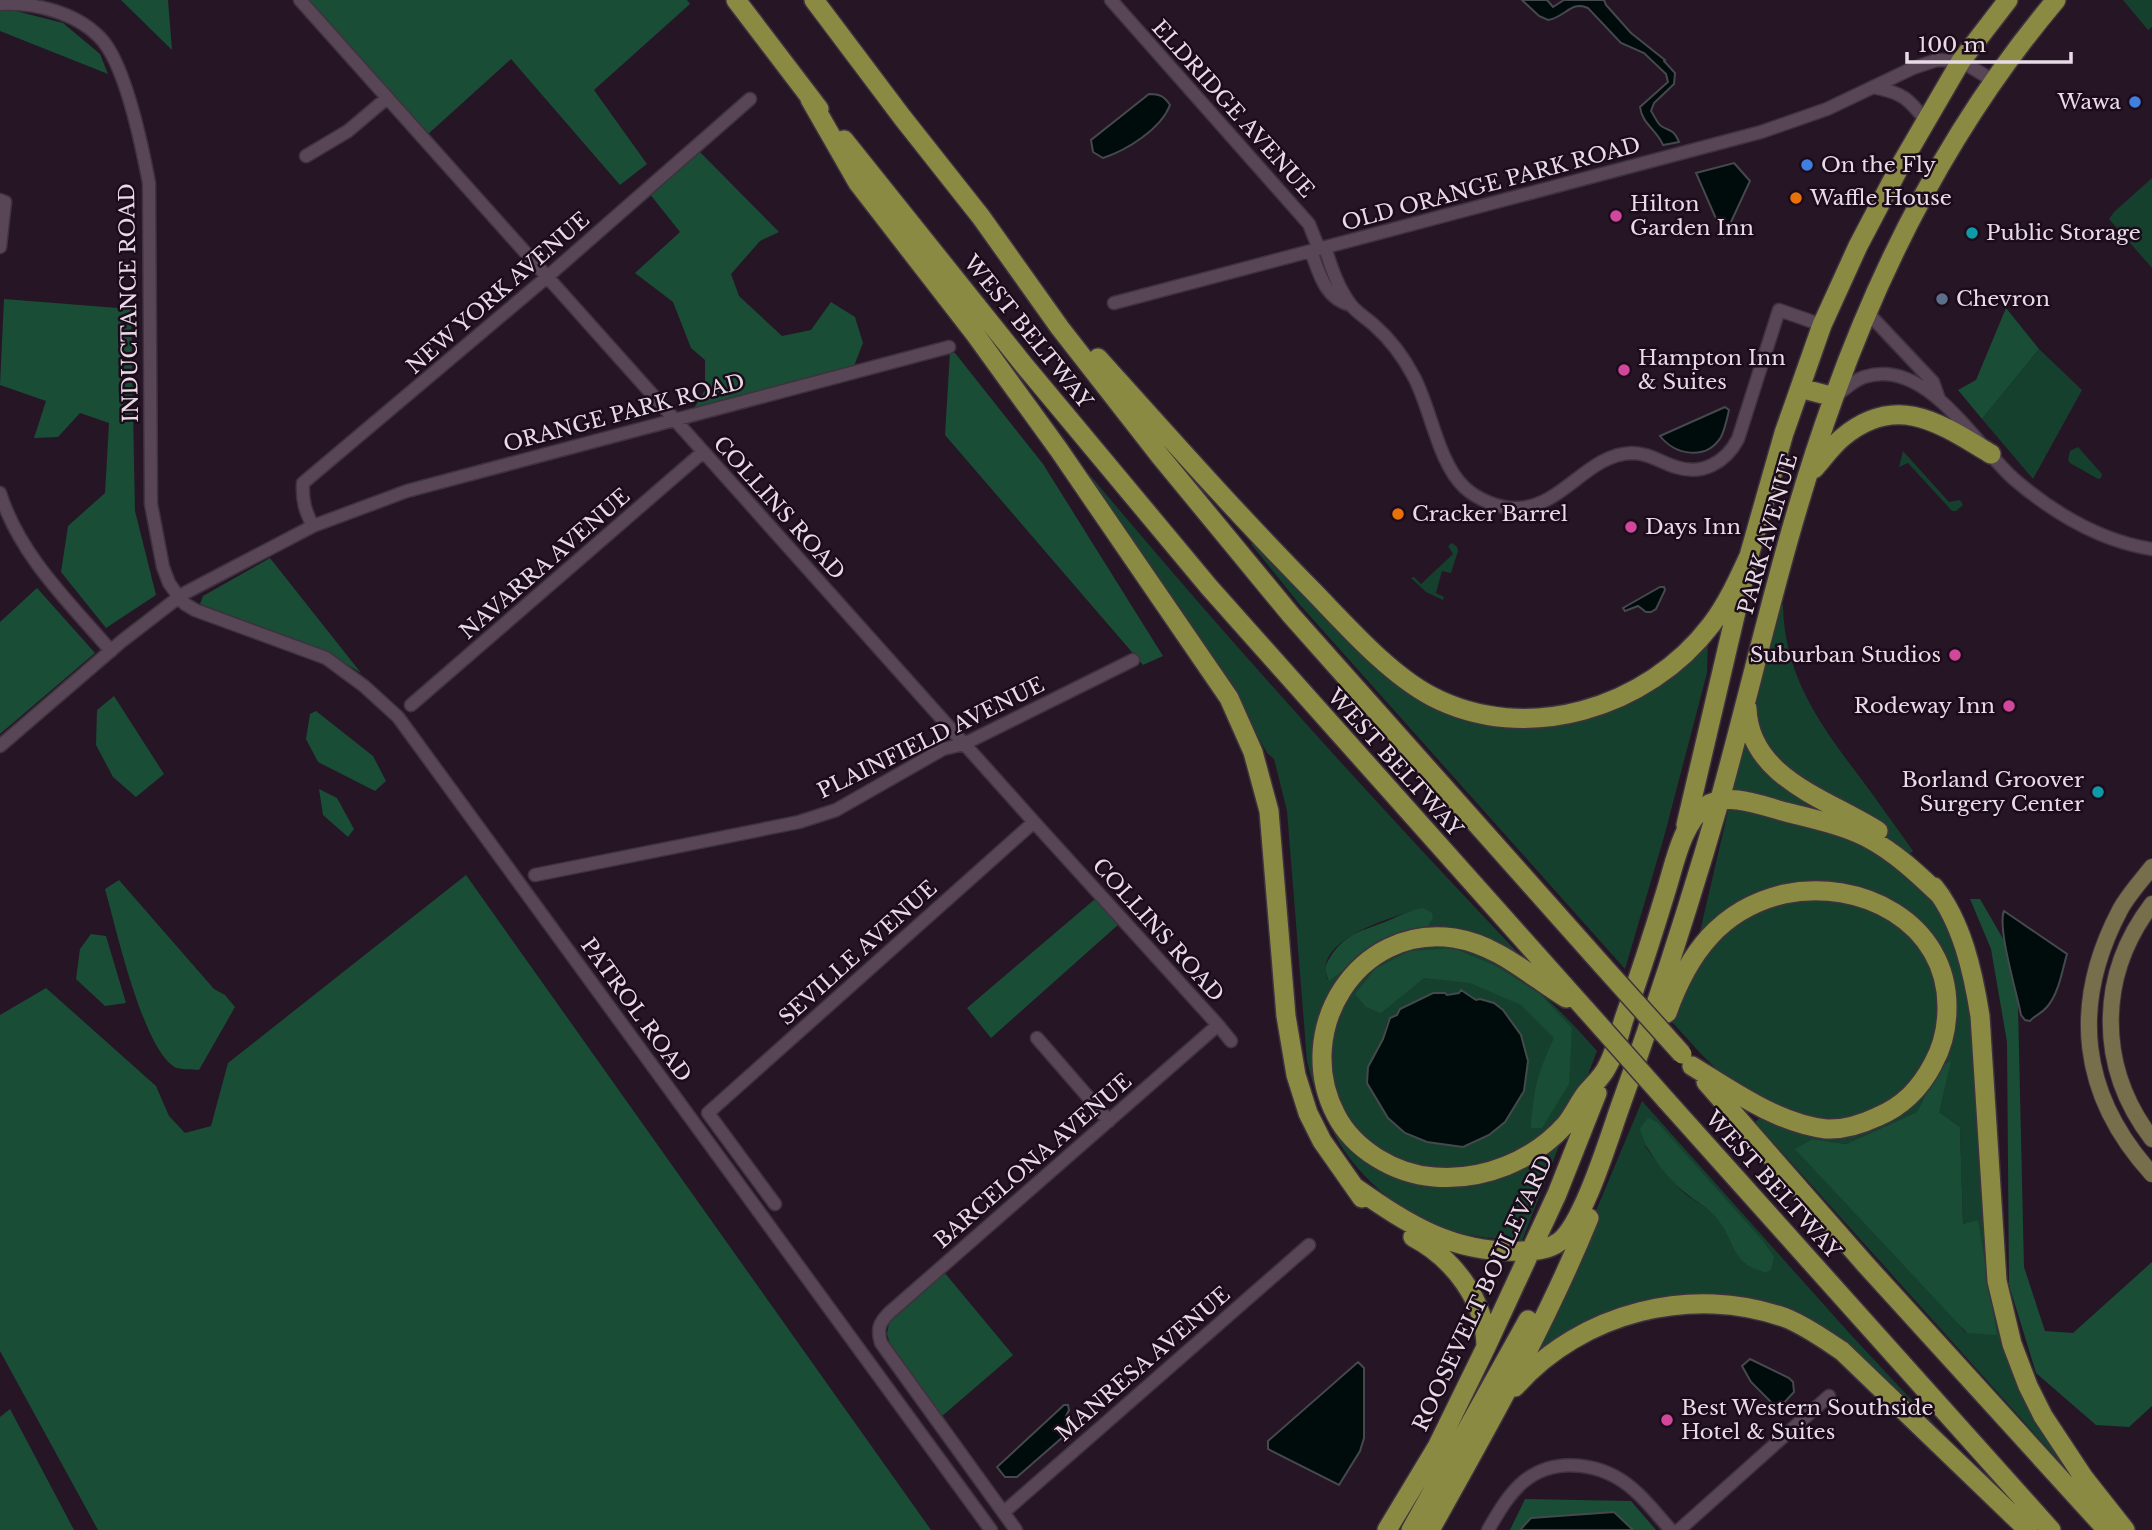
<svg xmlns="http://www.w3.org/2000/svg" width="2152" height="1530" font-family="'Libre Baskerville',serif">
	<rect width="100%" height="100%" fill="#261525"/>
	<!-- green -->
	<path fill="#15402d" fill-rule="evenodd" d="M 2123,0 L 2152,0 L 2152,27 L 2148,30 Z
		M 2152,178 L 2152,268 L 2109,219 L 2114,212 Z
		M 2039,349 L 2082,390 L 2033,479 L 1982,419 Z
		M 2078,447 L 2102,474 L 2101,478 L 2098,479 L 2070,463 L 2068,460 L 2070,451 Z
		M 1903,451 L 1949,502 L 1960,500 L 1963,505 L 1956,511 L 1952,511 L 1908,463 L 1899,467 Z
		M 1089,474 C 1227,639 1371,798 1519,954 L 1515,959 L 1482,941 L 1380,949 L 1323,1018 L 1338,1128 L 1447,1183 L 1562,1138 L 1522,1241 C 1490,1238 1456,1236 1427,1223 C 1421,1220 1415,1215 1409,1212 C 1352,1176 1322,1126 1307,1061 L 1287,811 L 1274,759 L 1267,753 L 1236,697 L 1086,476 ZM 1416,910 L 1417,929 L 1393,936 L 1328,980 C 1311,941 1389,918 1416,910 Z
		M 1257,540 L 1438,706 L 1575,717 L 1708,638 L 1707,673 L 1664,837 L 1625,969 L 1301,606 L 1251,544 Z
		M 1452,543 L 1457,547 L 1458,551 L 1451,573 L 1442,571 L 1436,593 L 1444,597 L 1443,600 L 1426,592 L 1411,578 L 1414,577 L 1421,584 L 1453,554 L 1448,546 Z
		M 1783,605 C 1784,676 1821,726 1862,780 C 1879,803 1896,827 1913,851 L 1906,857 L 1732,793 L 1781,606 Z
		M 1737,807 L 1817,827 L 1870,846 L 1922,888 L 1936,906 L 1966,964 L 1982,1117 L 1984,1249 L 1994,1310 L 2005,1349 L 2063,1457 L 2059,1461 L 1755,1122 L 1762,1116 L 1783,1127 L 1885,1120 L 1949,1038 L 1923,931 L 1809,886 L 1698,940 L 1728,811 ZM 1939,1067 L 1939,1112 L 1960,1127 L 1963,1224 L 1978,1221 L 1966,1333 L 1813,1139 L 1846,1144 L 1917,1112 Z
		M 1813,897 L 1874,908 L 1913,936 L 1933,972 L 1941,1010 L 1930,1055 L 1901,1096 L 1857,1121 L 1800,1119 L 1726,1078 L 1702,1055 L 1671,1021 L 1689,970 L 1750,911 Z
		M 1450,946 C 1462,949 1475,951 1486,957 C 1535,982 1562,1012 1597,1051 L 1583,1088 L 1561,1121 L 1515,1158 L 1448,1172 L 1396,1163 L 1351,1129 L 1327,1063 L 1343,1000 L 1372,968 L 1396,954 L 1414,948 ZM 1459,993 L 1476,1000 L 1463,1147 L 1427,1142 L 1405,1133 L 1367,1083 L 1368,1068 L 1383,1039 L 1387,1022 L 1392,1016 L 1397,1015 L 1400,1009 L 1441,994 Z
		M 1642,1101 L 1851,1335 L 1948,1439 L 1944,1442 L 1832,1336 L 1679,1297 L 1532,1363 ZM 1644,1145 L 1771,1270 L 1766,1273 C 1730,1263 1735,1238 1714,1214 C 1705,1205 1692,1200 1683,1192 C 1669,1178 1656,1161 1644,1145 Z"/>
	<!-- forest -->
	<path fill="#194d36" d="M 121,0 L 168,0 L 172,50 Z
		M 306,0 L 687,0 L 690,4 L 594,90 L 647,164 L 620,185 L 511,59 L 427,135 Z
		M 12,10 L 63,23 L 100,54 L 108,74 L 0,31 L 0,11 Z
		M 699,151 L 779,232 L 760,241 L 731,274 L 739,296 L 782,336 L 811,330 L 831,302 L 855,317 L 863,343 L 854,366 L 694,408 L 705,390 L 705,360 L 691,348 L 673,302 L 635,273 L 680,232 L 649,193 Z
		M 4,299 L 131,309 L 135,511 L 156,595 L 106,628 L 61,572 L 68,526 L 105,493 L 109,423 L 80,413 L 58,437 L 34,438 L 46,401 L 0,385 Z
		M 2006,308 L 2039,349 L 1982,419 L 1958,390 L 1976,380 Z
		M 950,352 L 955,353 L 1043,464 L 1163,656 L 1143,665 L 945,435 Z
		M 270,558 L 361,673 L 322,649 L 200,604 L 203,596 Z
		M 37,588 L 95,653 L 0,734 L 0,622 Z
		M 114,696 L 164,774 L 136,797 L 113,777 L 96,745 L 97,710 Z
		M 316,711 L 373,756 L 386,781 L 375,791 L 318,762 L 306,739 L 310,714 Z
		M 319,789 L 337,798 L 354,829 L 348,837 L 323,815 Z
		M 466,875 L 931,1530 L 98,1530 L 0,1351 L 0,1015 L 46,988 L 156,1086 L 169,1116 L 185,1133 L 211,1126 L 228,1063 Z
		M 119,880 L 214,989 L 225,995 L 235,1007 L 199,1070 C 193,1069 183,1070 177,1068 C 144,1055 115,924 105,889 Z
		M 1095,899 L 1119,924 L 991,1038 L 967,1008 Z
		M 1970,899 L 1980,899 L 2017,963 L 2024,1267 L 2045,1331 L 2073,1333 L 2152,1262 L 2152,1406 L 2129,1427 L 2096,1425 L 2036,1373 L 2009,1285 L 2007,1042 L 1991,949 Z
		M 1423,908 L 1432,913 L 1433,918 L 1426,929 C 1388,927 1358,961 1329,981 C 1324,970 1324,966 1331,956 C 1347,931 1367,930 1392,919 C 1402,914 1412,910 1423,908 Z
		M 91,934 L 106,936 L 126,1003 L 105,1006 L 76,979 L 80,949 Z
		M 1453,948 L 1496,966 L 1540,994 L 1572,1028 L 1569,1084 L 1542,1128 L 1531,1128 C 1533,1090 1538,1072 1554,1038 L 1521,1005 L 1470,983 L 1424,978 L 1381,1013 L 1366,1007 L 1355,994 L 1375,969 L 1409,951 Z
		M 1951,1061 L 1939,1112 L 1960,1127 L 1963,1224 L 1978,1220 L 1997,1335 L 1967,1333 L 1795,1149 L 1813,1139 L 1846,1144 L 1917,1112 L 1939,1067 Z
		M 1648,1118 L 1657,1122 L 1763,1241 L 1774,1257 L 1771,1270 L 1766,1273 C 1728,1263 1736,1238 1713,1214 C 1706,1206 1695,1201 1687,1194 C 1670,1182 1643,1148 1640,1128 Z
		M 944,1272 L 1013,1355 L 941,1417 L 891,1347 L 887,1334 L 889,1323 Z
		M 10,1409 L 74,1530 L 0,1530 L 0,1417 Z
		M 1525,1499 L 1631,1501 L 1656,1530 L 1510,1530 Z"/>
	<!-- water -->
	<path fill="#000b0c" stroke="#45494d" stroke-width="2" d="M 1522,0 L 1547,0 L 1553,7 L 1564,0 L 1604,0 L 1606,5 L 1631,33 L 1665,60 L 1664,61 L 1675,73 L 1674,84 L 1654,103 L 1651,111 C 1654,115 1657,123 1661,126 C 1670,132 1673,128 1679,142 L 1663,145 C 1657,130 1642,124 1640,107 L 1668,82 L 1666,74 L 1644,53 L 1621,43 L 1588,8 C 1571,0 1566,17 1548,20 L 1539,16 Z
		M 1149,94 C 1160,94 1164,96 1170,105 C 1161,129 1127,150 1103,158 L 1093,152 L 1091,140 Z
		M 1734,163 L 1750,181 L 1724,237 L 1696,173 Z
		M 1725,407 L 1729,410 C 1727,419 1725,429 1721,437 C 1706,461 1675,455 1660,436 Z
		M 1660,587 L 1664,587 L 1665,590 L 1656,609 L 1651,612 L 1646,612 L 1638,606 L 1625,611 L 1623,608 Z
		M 2004,911 L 2067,954 C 2062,971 2059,993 2047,1007 C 2041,1014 2035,1015 2030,1021 L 2025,1020 L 2021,1015 C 2017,993 1997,928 2004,911 Z
		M 1461,990 L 1476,1000 L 1480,999 L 1494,1003 L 1503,1010 L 1521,1035 L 1528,1061 L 1524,1091 L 1505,1122 L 1489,1135 L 1463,1147 L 1427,1142 L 1405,1133 L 1388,1118 L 1367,1083 L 1368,1067 L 1383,1039 L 1390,1018 L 1397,1015 L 1400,1009 L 1433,993 L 1445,993 L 1447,995 L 1459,993 Z
		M 1750,1359 L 1789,1378 L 1793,1382 L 1794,1392 L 1782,1405 L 1775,1405 L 1772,1403 L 1751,1382 L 1742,1366 Z
		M 1358,1362 L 1364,1368 L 1364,1438 L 1360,1451 L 1339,1485 L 1268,1449 L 1268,1441 Z
		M 1064,1405 L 1068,1405 L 1069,1410 L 1066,1416 L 1072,1429 L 1017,1477 L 1005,1477 L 997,1467 Z
		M 1614,1512 L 1633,1530 L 1520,1530 L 1531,1518 Z"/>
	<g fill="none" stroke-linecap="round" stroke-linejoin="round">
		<!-- minor casing -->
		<g stroke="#3e323e" stroke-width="15">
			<path id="minor" d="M 300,0 L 1034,822 L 1218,1025 L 1231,1041
				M 1111,0 L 1309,224 L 1319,249
				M 0,4 C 35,2 79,13 103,41 C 126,69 142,146 149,183 L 151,504 L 163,567 L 169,583 L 179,597 L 185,604 L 195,610 L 326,658 L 364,686 L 398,717 L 991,1530
				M 1873,87 C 1903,93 1908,98 1927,122
				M 306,156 L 348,131 L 387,98
				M 0,200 L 5,202 L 0,247
				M 1325,247 C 1331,267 1338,288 1351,305 C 1357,313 1368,319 1375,326 C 1391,340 1404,358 1414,377 C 1431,409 1438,462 1464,487 C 1478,500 1500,509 1518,508 C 1563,506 1587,455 1631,453 C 1649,453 1660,462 1676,467 C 1702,476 1726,462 1738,439 L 1779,310 L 1822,325
				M 1311,251 C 1319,273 1325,299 1351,305
				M 1114,303 L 1761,132 L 1827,109 L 1913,68 L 1937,60 L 1961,61 L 1994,81
				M 1868,313 L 1933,382 L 1939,399
				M 1837,395 C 1845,389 1854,380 1864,377 C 1926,356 1976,446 2015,480 C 2055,514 2100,541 2152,549
				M 0,493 C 20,556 69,602 111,651
				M 313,526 C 305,511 302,500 303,483 L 547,277 L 750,99
				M 411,705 L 703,452
				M 0,746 L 122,641 L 183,594 L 313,526 L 407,491 L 949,347
				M 535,875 L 799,822 L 836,810 L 943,749 L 964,744 L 1133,660
				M 1037,1038 L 1109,1121
				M 775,1204 L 708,1113 L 1034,822
				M 1004,1512 L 1309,1245
				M 1016,1530 L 881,1343 C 877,1329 879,1323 889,1313 L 1218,1025
				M 1488,1530 C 1498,1513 1508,1495 1523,1482 C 1556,1455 1604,1463 1634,1490 C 1647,1501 1659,1517 1671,1530
				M 1679,1530 L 1829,1396"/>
		</g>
		<!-- major casing -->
		<g stroke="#3e323e" stroke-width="18">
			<path id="major" d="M 2152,867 C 2141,881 2128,895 2120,910 C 2070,1005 2080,1095 2152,1174
				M 2152,904 C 2097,976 2097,1067 2152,1139"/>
		</g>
		<!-- highway casing -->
		<g stroke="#3e323e" stroke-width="22">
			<path id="highway" d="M 736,0 L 819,109
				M 814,0 L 902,117 L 981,217 L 1060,328 L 1160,456 L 1291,615 L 1603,966
				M 810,99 L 858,183 L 975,334 L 1059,450 L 1229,698 L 1253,752 L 1269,811 L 1286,1016 L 1296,1075 L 1308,1113 L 1322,1141 L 1362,1198
				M 844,140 L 1024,365 L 1209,587 L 1586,1010
				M 1098,358 C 1169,437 1239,516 1313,591 C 1347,626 1388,673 1431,696 C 1526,746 1648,708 1711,625 C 1727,604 1738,580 1749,556
				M 1800,388 L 1834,397
				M 1814,469 C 1823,459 1832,446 1843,437 C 1897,392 1941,424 1991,454
				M 1747,708 C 1749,778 1828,799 1878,831
				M 1686,825 L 1749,556 L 1766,496 L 1784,433 L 1822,325 L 1858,246 L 1900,166 L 1961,61 L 2008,0
				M 1934,887 C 1962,922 1973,972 1980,1016 L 1997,1281 L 2012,1344 L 2028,1386 L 2043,1416 L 2084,1478 L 2125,1530
				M 1566,998 C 1530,976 1498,945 1454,938 C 1357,924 1292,1031 1336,1115 C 1354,1150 1395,1174 1434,1177 C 1483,1181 1533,1161 1566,1124 C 1574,1114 1579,1102 1587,1092 C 1594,1084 1603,1076 1607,1067 C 1615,1053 1619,1035 1624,1019 C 1639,977 1653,934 1666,891 C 1674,866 1682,822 1706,806 C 1729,791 1762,806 1786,812 C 1813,819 1842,825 1866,837 C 1895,852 1918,874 1941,896
				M 1667,1013 C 1688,954 1720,909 1784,894 C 1860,878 1948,922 1947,1008 C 1947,1028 1943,1046 1933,1064 C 1920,1089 1903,1106 1877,1117 C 1862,1124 1843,1130 1826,1129 C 1777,1123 1733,1091 1692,1066
				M 1706,1082 L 1866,1265 L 2107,1530
				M 1666,1100 L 2051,1530
				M 1356,1188 C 1409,1225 1454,1254 1522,1251 C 1535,1251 1548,1250 1559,1242 C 1583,1224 1609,1138 1620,1107 C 1657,1005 1690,903 1720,799 C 1757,665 1786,528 1834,397 C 1885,255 1958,116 2056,0
				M 1413,1237 C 1453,1258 1486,1301 1486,1347
				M 1515,1387 C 1581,1312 1693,1284 1786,1318 C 1806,1326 1824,1339 1842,1351 L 2028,1530
				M 1387,1530 L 1437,1447 L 1486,1347 L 1557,1194 L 1597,1093
				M 1411,1530 L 1528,1320
				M 1430,1530 C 1487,1428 1545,1326 1589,1218"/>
		</g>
		<!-- minor -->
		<use href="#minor" stroke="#584556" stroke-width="12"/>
		<!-- major -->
		<use href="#major" stroke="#776e4b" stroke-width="16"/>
		<!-- highway -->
		<use href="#highway" stroke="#8b8a43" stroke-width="19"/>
		<!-- highway-bridge casing -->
		<g stroke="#3e323e" stroke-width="22" stroke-linecap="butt">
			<path id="highway-bridge" d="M 1603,966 L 1682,1054
				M 1586,1010 L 1666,1100"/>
		</g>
		<!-- highway-bridge -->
		<use href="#highway-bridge" stroke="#8b8a43" stroke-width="19"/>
	</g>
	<!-- markers -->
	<g fill="#3f7fe0" stroke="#1c0c1b" stroke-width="2.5">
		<circle cx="2135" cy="102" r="7"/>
		<circle cx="1807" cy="165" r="7"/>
	</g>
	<g fill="#e8710a" stroke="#1c0c1b" stroke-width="2.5">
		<circle cx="1796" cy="198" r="7"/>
		<circle cx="1398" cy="514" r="7"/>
	</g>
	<g fill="#d1479c" stroke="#1c0c1b" stroke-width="2.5">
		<circle cx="1616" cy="216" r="7"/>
		<circle cx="1624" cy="370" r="7"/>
		<circle cx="1631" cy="527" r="7"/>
		<circle cx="1955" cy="655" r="7"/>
		<circle cx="2009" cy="706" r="7"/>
		<circle cx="1667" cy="1420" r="7"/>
	</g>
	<g fill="#0f9aa8" stroke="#1c0c1b" stroke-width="2.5">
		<circle cx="1972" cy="233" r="7"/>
		<circle cx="2098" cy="792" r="7"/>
	</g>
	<circle fill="#5c6f8a" stroke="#1c0c1b" stroke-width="2.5" cx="1942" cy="299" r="7"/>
	<g text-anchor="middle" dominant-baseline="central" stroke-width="5" stroke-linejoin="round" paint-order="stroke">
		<!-- poi labels -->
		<g font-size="21" fill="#e7dbe6" stroke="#1c0c1b" text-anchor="start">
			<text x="2121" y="102" text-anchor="end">Wawa</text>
			<text x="1821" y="165">On the Fly</text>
			<text x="1810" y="198">Waffle House</text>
			<text x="1630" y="204">Hilton<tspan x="1630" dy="24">Garden Inn</tspan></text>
			<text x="1986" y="233">Public Storage</text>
			<text x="1956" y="299">Chevron</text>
			<text x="1638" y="358">Hampton Inn<tspan x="1638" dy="24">&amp; Suites</tspan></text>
			<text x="1412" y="514">Cracker Barrel</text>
			<text x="1645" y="527">Days Inn</text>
			<text x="1941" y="655" text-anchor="end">Suburban Studios</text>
			<text x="1995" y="706" text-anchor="end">Rodeway Inn</text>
			<text x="2084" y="780" text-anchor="end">Borland Groover<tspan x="2084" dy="24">Surgery Center</tspan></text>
			<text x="1681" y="1408">Best Western Southside<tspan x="1681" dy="24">Hotel &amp; Suites</tspan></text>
		</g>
		<!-- street labels -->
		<g font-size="21" fill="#e7dbe6" stroke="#1c0c1b">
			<text transform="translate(1233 109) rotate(48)">ELDRIDGE AVENUE</text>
			<text transform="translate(1491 184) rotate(-15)">OLD ORANGE PARK ROAD</text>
			<text transform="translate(498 293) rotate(-41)">NEW YORK AVENUE</text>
			<text transform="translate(129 303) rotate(-91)">INDUCTANCE ROAD</text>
			<text transform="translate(1028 332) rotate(51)">WEST BELTWAY</text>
			<text transform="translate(624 413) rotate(-15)">ORANGE PARK ROAD</text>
			<text transform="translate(779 508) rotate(48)">COLLINS ROAD</text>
			<text transform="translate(1768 534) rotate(-74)">PARK AVENUE</text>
			<text transform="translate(545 564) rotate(-41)">NAVARRA AVENUE</text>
			<text transform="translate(931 738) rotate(-26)">PLAINFIELD AVENUE</text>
			<text transform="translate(1395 763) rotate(48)">WEST BELTWAY</text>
			<text transform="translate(1158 930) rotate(48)">COLLINS ROAD</text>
			<text transform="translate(858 953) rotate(-42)">SEVILLE AVENUE</text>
			<text transform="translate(636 1010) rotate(54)">PATROL ROAD</text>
			<text transform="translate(1033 1161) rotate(-41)">BARCELONA AVENUE</text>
			<text transform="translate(1773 1185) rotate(48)">WEST BELTWAY</text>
			<text transform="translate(1483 1293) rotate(-65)">ROOSEVELT BOULEVARD</text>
			<text transform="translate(1143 1364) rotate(-41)">MANRESA AVENUE</text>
		</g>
	</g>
	<!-- scale -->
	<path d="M1907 52v10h164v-10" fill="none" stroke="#e7dbe6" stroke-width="3.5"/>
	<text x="1918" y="52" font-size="21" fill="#e7dbe6" stroke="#1c0c1b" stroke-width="5" paint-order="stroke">100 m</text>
</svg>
